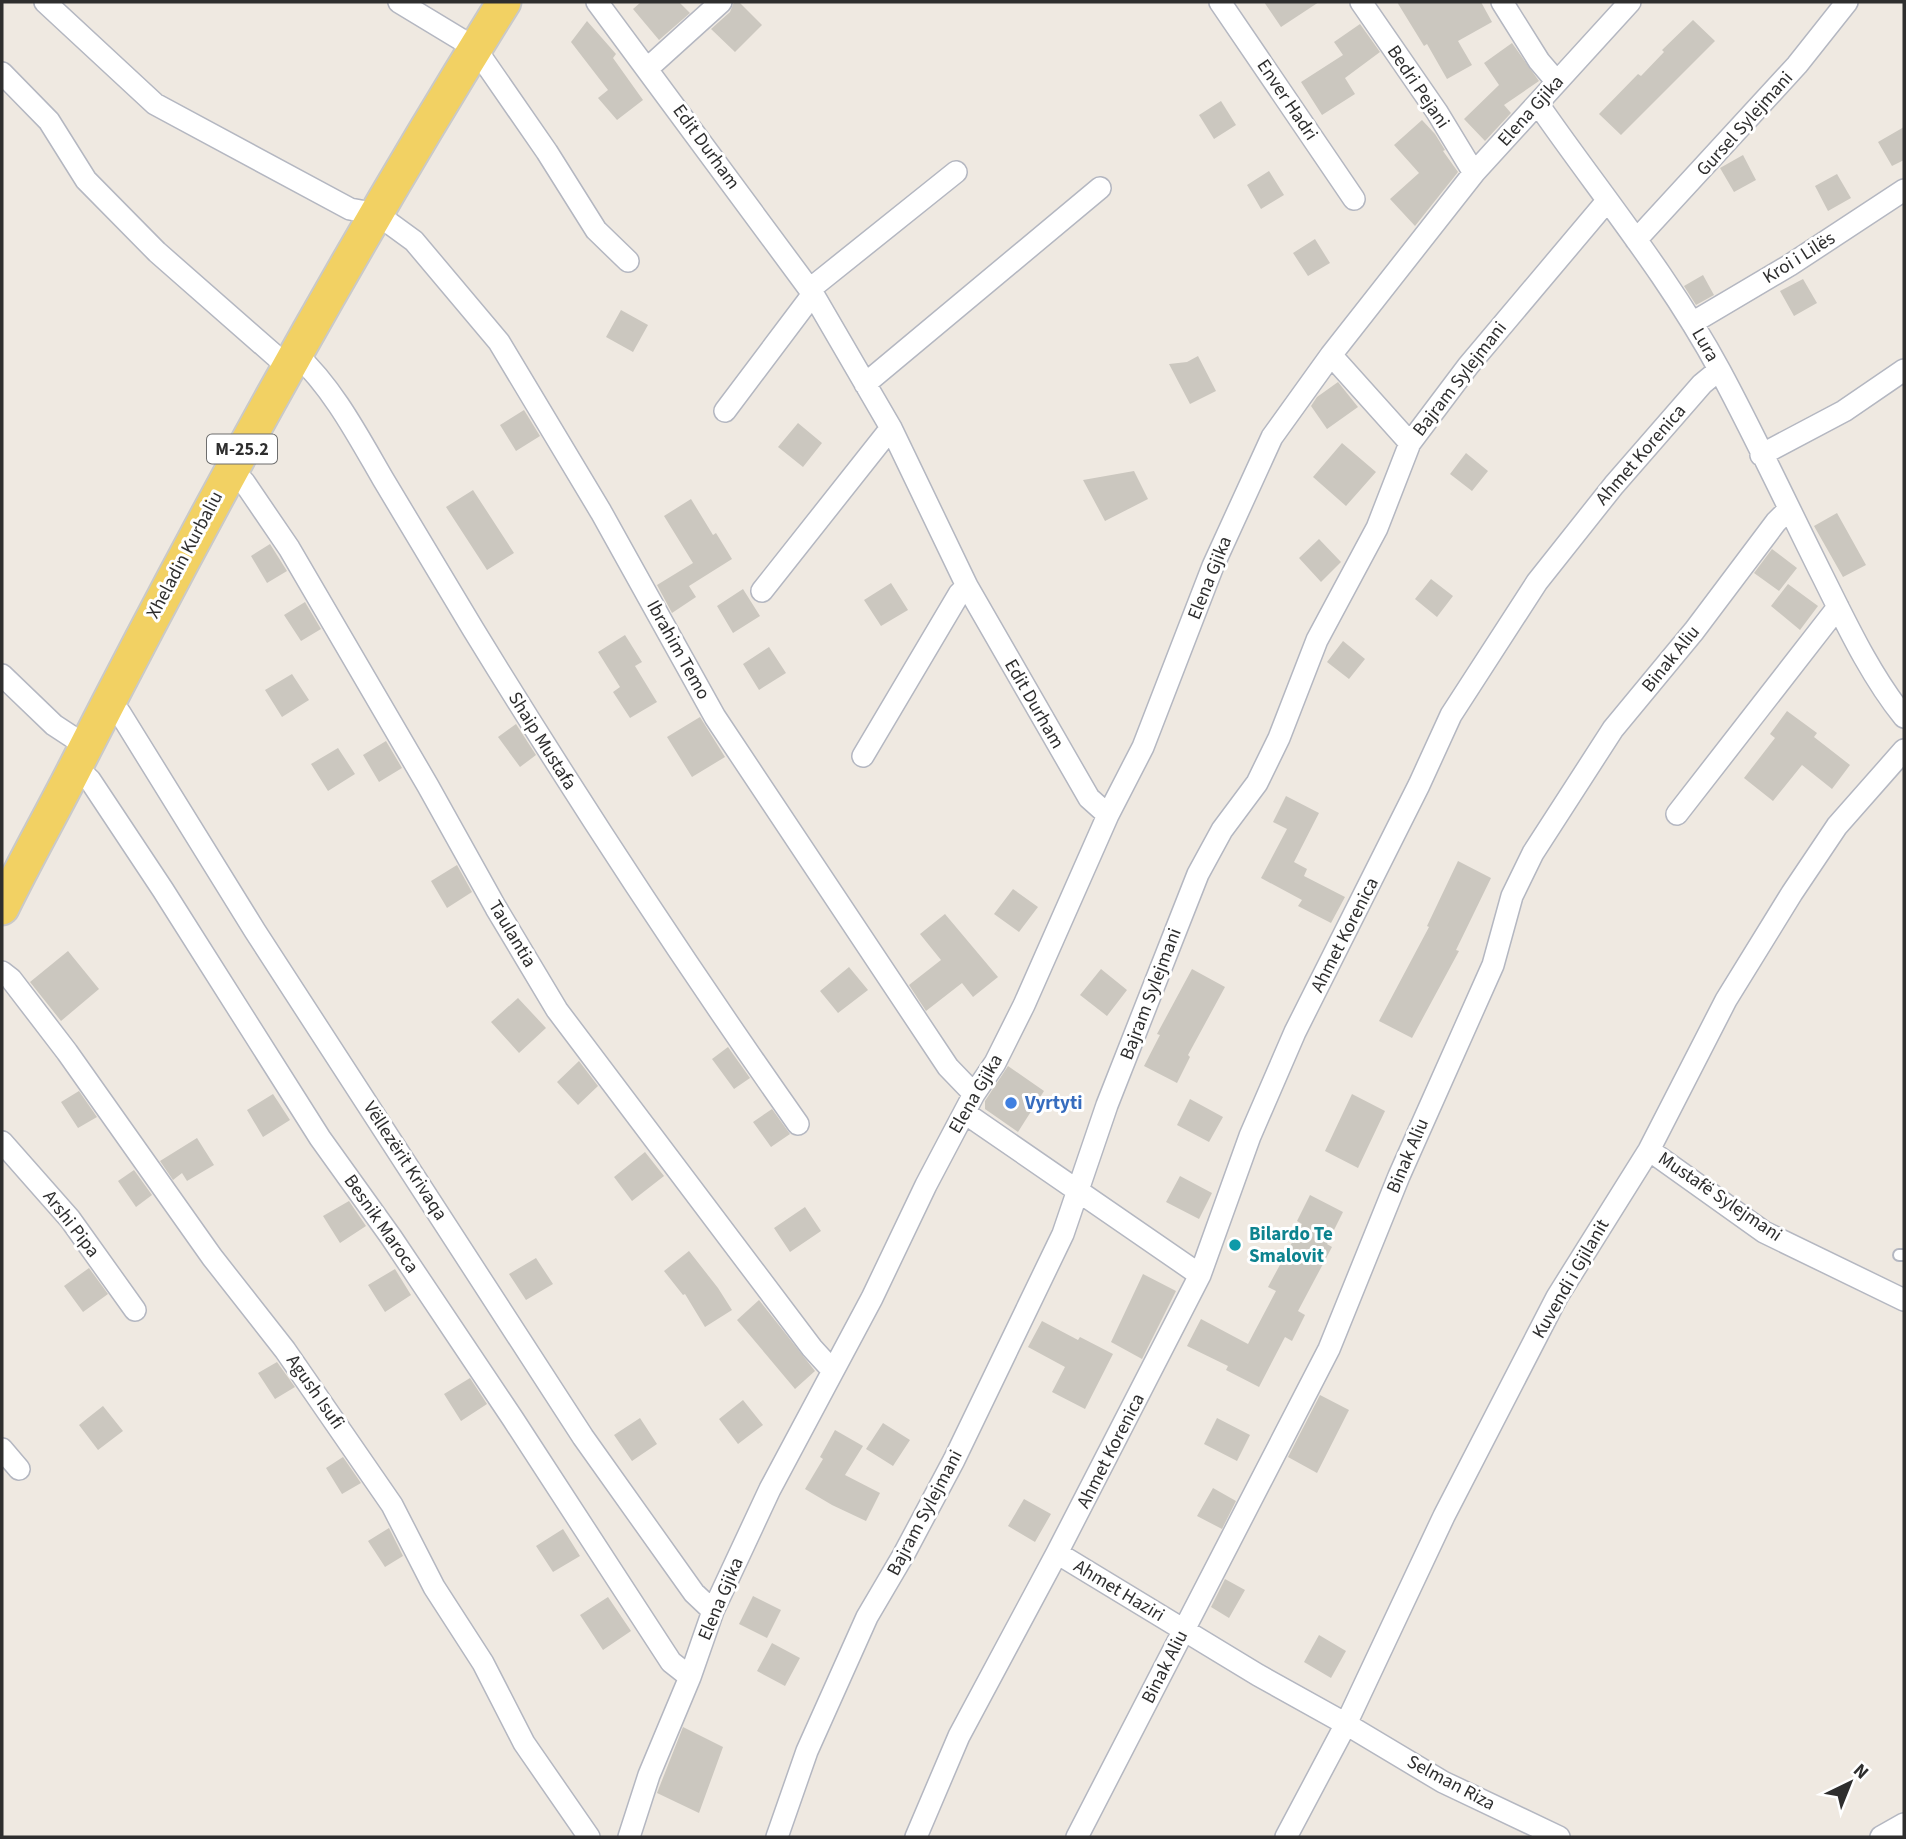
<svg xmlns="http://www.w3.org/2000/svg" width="1906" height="1839" font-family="'Source Sans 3',sans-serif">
	<rect width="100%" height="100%" fill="#efe9e1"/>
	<!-- building -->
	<path fill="#cbc7bf" d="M 641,2 L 679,2 L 690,13 L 659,40 L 633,9 Z
		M 734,2 L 739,2 L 762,25 L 735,52 L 711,29 L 730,12 Z
		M 1264,2 L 1319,2 L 1281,27 Z
		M 1397,2 L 1481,2 L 1492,22 L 1458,41 L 1472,65 L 1447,79 L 1427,44 L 1424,46 Z
		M 1693,20 L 1715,41 L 1621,135 L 1599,114 L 1638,74 L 1641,76 L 1664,52 L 1662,50 Z
		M 587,21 L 616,54 L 613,58 L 643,100 L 617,120 L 598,98 L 608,90 L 571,42 Z
		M 1360,24 L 1380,52 L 1345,78 L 1355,94 L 1322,115 L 1301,82 L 1343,55 L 1334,42 Z
		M 1512,43 L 1539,81 L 1504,105 L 1511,113 L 1485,141 L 1464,119 L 1499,85 L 1484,63 Z
		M 1221,101 L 1236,125 L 1214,139 L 1199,115 Z
		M 1422,120 L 1435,134 L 1445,150 L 1443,151 L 1458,172 L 1415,226 L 1390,199 L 1419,173 L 1394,145 Z
		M 1904,127 L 1904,160 L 1892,166 L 1878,142 Z
		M 1743,155 L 1756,180 L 1734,192 L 1720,168 Z
		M 1269,171 L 1284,195 L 1261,209 L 1247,185 Z
		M 1837,174 L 1851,198 L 1828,211 L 1815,186 Z
		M 1315,239 L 1330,263 L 1308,276 L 1293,253 Z
		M 1703,275 L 1714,295 L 1696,305 L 1684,286 Z
		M 1803,279 L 1817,303 L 1794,316 L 1780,291 Z
		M 621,310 L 648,325 L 633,352 L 606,337 Z
		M 1198,356 L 1216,391 L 1190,404 L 1169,364 L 1187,362 Z
		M 1338,382 L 1358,407 L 1327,429 L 1311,406 L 1317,397 Z
		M 524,410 L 540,436 L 516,451 L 500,425 Z
		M 798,423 L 822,443 L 803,467 L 778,447 Z
		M 1342,443 L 1376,472 L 1346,506 L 1313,477 Z
		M 1466,453 L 1488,471 L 1472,491 L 1450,474 Z
		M 1134,471 L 1148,499 L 1105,521 L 1083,480 Z
		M 473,490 L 514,553 L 487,570 L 446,507 Z
		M 691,499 L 713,535 L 716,533 L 732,559 L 689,586 L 696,597 L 672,613 L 657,585 L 693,563 L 664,516 Z
		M 1837,513 L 1866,565 L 1843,577 L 1814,526 Z
		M 1319,539 L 1341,562 L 1321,582 L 1299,558 Z
		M 270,544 L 287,571 L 267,583 L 251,556 Z
		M 1772,549 L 1797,568 L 1779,591 L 1754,573 Z
		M 1431,579 L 1453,596 L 1437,617 L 1415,599 Z
		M 891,583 L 908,610 L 881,626 L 864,600 Z
		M 1788,584 L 1818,606 L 1800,630 L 1771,606 Z
		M 743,589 L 760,616 L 733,633 L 717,606 Z
		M 305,602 L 321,629 L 301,641 L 284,615 Z
		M 625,635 L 642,662 L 635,666 L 657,702 L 630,718 L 613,692 L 620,687 L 598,652 Z
		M 1343,641 L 1365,659 L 1349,679 L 1327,662 Z
		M 769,647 L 786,673 L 759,690 L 743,664 Z
		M 292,674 L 309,700 L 282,717 L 265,690 Z
		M 1787,711 L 1817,733 L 1814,737 L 1850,765 L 1832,789 L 1802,765 L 1773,801 L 1744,778 L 1775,738 L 1770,734 Z
		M 700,717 L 725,757 L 692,777 L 667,737 Z
		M 516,724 L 536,755 L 520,767 L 498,737 Z
		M 386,741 L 402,768 L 379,782 L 363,755 Z
		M 338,748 L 355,774 L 328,791 L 311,764 Z
		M 1286,796 L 1319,813 L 1294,862 L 1307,869 L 1304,876 L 1345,897 L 1331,923 L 1298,906 L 1302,900 L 1261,878 L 1287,829 L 1273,822 Z
		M 1458,861 L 1491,878 L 1456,950 L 1459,951 L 1412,1038 L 1379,1021 L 1429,927 L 1427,926 Z
		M 457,865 L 472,892 L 447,908 L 431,881 Z
		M 1013,889 L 1038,907 L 1019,932 L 994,914 Z
		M 945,914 L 998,977 L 973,997 L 962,983 L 926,1011 L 909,985 L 941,960 L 920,934 Z
		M 68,951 L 99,989 L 61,1021 L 30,982 Z
		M 849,967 L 868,990 L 838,1013 L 820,991 Z
		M 1101,969 L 1127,990 L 1107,1016 L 1080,995 Z
		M 1192,969 L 1225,987 L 1188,1055 L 1190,1057 L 1177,1083 L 1144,1066 L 1160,1035 L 1157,1034 Z
		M 518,998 L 546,1028 L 519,1053 L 491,1022 Z
		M 728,1047 L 750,1078 L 734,1089 L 712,1059 Z
		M 579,1061 L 598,1086 L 578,1105 L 557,1082 Z
		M 1008,1066 L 1044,1091 L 1018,1132 L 985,1109 L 985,1101 Z
		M 79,1091 L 97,1117 L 78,1128 L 61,1102 Z
		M 273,1094 L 290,1120 L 263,1137 L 247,1110 Z
		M 1352,1094 L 1385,1111 L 1358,1168 L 1325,1151 Z
		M 1190,1099 L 1223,1117 L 1209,1142 L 1177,1125 Z
		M 772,1109 L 790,1134 L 771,1147 L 753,1122 Z
		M 197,1138 L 214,1165 L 187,1181 L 182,1173 L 173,1180 L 160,1161 Z
		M 645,1152 L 664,1176 L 632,1201 L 614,1177 Z
		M 134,1170 L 152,1195 L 136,1207 L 118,1181 Z
		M 1180,1176 L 1212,1193 L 1199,1219 L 1166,1202 Z
		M 1310,1195 L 1343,1212 L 1327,1244 L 1332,1247 L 1298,1311 L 1305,1315 L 1292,1341 L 1285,1337 L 1259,1387 L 1226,1370 L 1228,1366 L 1187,1346 L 1201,1319 L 1248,1344 L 1276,1291 L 1268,1287 L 1302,1224 L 1297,1221 Z
		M 349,1201 L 366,1226 L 340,1243 L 323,1216 Z
		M 805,1207 L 821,1231 L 790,1252 L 774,1228 Z
		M 689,1251 L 718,1288 L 732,1310 L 705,1327 L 685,1294 L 683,1295 L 664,1271 Z
		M 536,1258 L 553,1284 L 526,1300 L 509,1274 Z
		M 89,1268 L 108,1294 L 83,1312 L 64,1286 Z
		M 395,1269 L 411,1295 L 385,1312 L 368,1285 Z
		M 1143,1274 L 1176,1291 L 1142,1359 L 1111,1342 Z
		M 759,1300 L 815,1371 L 795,1389 L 737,1320 Z
		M 1042,1321 L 1078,1340 L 1080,1337 L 1113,1354 L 1085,1409 L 1052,1392 L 1065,1367 L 1028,1347 Z
		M 277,1362 L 295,1387 L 275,1399 L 258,1373 Z
		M 470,1378 L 487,1404 L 461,1421 L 444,1394 Z
		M 1320,1395 L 1349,1410 L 1317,1473 L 1288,1457 Z
		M 743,1400 L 763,1425 L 738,1444 L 719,1419 Z
		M 103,1406 L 123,1431 L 98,1450 L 79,1425 Z
		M 640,1418 L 657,1444 L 632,1461 L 614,1435 Z
		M 1217,1418 L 1250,1435 L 1237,1461 L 1204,1444 Z
		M 883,1423 L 910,1440 L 893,1466 L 866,1449 Z
		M 835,1430 L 863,1446 L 845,1475 L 880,1493 L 866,1521 L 832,1505 L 805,1489 L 823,1459 L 820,1457 Z
		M 343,1457 L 361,1483 L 342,1494 L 326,1468 Z
		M 1213,1488 L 1236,1501 L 1222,1529 L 1197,1516 Z
		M 1024,1499 L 1051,1514 L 1035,1542 L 1008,1526 Z
		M 389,1528 L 403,1556 L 385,1567 L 368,1541 Z
		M 563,1529 L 580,1556 L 553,1572 L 536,1546 Z
		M 1225,1579 L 1245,1590 L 1229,1618 L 1211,1607 Z
		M 753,1596 L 781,1610 L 767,1638 L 739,1624 Z
		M 608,1597 L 631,1631 L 603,1650 L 580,1615 Z
		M 1319,1635 L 1346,1651 L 1331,1678 L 1304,1662 Z
		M 772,1643 L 800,1658 L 785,1686 L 757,1671 Z
		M 683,1727 L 723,1747 L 699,1813 L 657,1793 Z"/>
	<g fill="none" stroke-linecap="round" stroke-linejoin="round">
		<!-- service casing -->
		<g stroke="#b4b7c1" stroke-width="14">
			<path id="service" d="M 1899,1255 L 1904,1255"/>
		</g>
		<!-- minor casing -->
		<g stroke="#b4b7c1" stroke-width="24">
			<path id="minor" d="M 45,2 L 155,104 L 350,209 L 377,214 L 414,241 L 499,342 L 601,512 L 715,717 L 948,1067 L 974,1094
				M 399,2 L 475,48 L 547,152 L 596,230 L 628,261
				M 597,2 L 813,294 L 891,428 L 967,586 L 1089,798 L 1108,815
				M 1220,2 L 1354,199
				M 1361,2 L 1437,112 L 1474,173
				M 1502,2 L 1539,61 L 1557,82
				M 648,68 L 721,2
				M 2,73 L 49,121 L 86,180 L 157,252 L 288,367
				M 1538,104 C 1599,192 1669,276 1720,371 C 1756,438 1788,507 1822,575 C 1846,623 1870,675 1904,717
				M 1636,240 L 1797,65 L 1847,2
				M 810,289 L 956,172
				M 1692,323 L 1790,265 L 1904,190
				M 296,354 C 333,388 358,436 383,479 C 413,529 443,579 473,629 C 576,797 684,962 798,1124
				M 1331,355 L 1410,443
				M 865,384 L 1100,188
				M 725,411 L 813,294
				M 1761,455 L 1844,411 L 1904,370
				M 231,470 L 244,482 L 289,548 L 428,786 L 496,908 L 557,1010 L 812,1348 L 833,1371
				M 762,591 L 891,428
				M 2,675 L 54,725 L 86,746
				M 108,704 L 120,713 L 255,931 L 583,1437 L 694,1593 L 713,1611
				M 863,756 L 959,594 L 967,586
				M 76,767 L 90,780 L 163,890 L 320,1138 L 391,1237 L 513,1419 L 671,1662 L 690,1677
				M 1677,814 L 1838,607
				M 2,972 L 11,979 L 67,1052 L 212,1257 L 285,1350 L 392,1505 L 434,1587 L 483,1663 L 524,1743 L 589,1837
				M 965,1113 L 1200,1275
				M 2,1142 L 70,1219 L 135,1310
				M 1649,1150 L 1764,1232 L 1904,1300
				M 2,1449 L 19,1469
				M 1057,1553 L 1258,1675 L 1346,1724 L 1443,1782 L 1559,1837
				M 629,1837 L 649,1775 L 690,1677 L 713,1611 L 770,1489 L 872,1298 L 926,1185 L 974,1094 L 995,1063 L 1024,1005 L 1108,815 L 1143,747 L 1213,566 L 1272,437 L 1331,355 L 1474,173 L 1630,2
				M 777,1837 L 807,1751 L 867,1617 L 904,1554 L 954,1460 L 1063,1234 L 1107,1105 L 1198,874 L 1222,830 L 1257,783 L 1279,738 L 1317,640 L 1377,528 L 1410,443 L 1468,366 L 1607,201
				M 916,1837 L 959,1736 L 1057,1553 L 1200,1275 L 1250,1136 L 1295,1032 L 1419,785 L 1451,715 L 1537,582 L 1614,485 L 1702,384 L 1719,370
				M 1077,1837 L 1329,1349 L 1399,1176 L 1493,965 L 1512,896 L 1533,853 L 1613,729 L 1694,631 L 1776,522 L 1789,509
				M 1286,1837 L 1346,1724 L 1444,1516 L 1557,1297 L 1649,1150 L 1726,1000 L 1792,893 L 1837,826 L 1904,750
				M 1881,1837 L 1904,1824"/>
		</g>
		<!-- primary casing -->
		<g stroke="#c9c9c9" stroke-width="37">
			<path id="primary" d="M 2,908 C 25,861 51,815 75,768 C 208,507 349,250 504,2"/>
		</g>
		<!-- service -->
		<use href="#service" stroke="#fff" stroke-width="10"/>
		<!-- minor -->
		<use href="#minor" stroke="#fff" stroke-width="21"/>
		<!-- primary -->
		<use href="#primary" stroke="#f2d163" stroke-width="33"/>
	</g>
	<!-- markers -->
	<circle fill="#3f7fe0" stroke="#fff" stroke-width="2.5" cx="1011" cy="1103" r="7"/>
	<circle fill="#0f9aa8" stroke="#fff" stroke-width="2.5" cx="1235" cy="1245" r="7"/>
	<g text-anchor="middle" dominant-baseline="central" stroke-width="6" stroke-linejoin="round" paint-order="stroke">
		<!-- shield labels -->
		<rect fill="#fff" stroke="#6d6d6d" stroke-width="2" x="207" y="434.5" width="70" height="29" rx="5"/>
		<g font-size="18" font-weight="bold" fill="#2e2e2e">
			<text x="242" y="449">M-25.2</text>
		</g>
		<!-- street labels -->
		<g font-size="19" fill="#2e2e2e" stroke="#fff">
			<text transform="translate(1418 87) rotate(56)">Bedri Pejani</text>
			<text transform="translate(1287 100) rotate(56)">Enver Hadri</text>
			<text transform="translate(1531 111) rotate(-48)">Elena Gjika</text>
			<text transform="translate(1745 124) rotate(-48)">Gursel Sylejmani</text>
			<text transform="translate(706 147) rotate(54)">Edit Durham</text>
			<text transform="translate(1799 258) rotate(-32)">Kroi i Lilës</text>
			<text transform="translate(1705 345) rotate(60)">Lura</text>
			<text transform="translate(1460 379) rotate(-52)">Bajram Sylejmani</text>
			<text transform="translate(1641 455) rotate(-49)">Ahmet Korenica</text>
			<text transform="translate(185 555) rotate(-62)">Xheladin Kurbaliu</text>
			<text transform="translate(1210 578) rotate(-68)">Elena Gjika</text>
			<text transform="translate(678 650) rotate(61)">Ibrahim Temo</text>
			<text transform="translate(1671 659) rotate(-51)">Binak Aliu</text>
			<text transform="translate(1034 704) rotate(60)">Edit Durham</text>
			<text transform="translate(542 741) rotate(58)">Shaip Mustafa</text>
			<text transform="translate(512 934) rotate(59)">Taulantia</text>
			<text transform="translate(1345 935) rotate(-63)">Ahmet Korenica</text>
			<text transform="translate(1151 994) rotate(-69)">Bajram Sylejmani</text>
			<text transform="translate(976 1094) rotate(-60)">Elena Gjika</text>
			<text transform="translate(1408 1156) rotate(-67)">Binak Aliu</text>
			<text transform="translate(405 1161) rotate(57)">Vëllezërit Krivaqa</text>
			<text transform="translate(1720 1197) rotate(34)">Mustafë Sylejmani</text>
			<text transform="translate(71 1224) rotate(52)">Arshi Pipa</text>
			<text transform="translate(381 1224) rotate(55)">Besnik Maroca</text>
			<text transform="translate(1571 1279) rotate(-60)">Kuvendi i Gjilanit</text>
			<text transform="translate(315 1392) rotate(55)">Agush Isufi</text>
			<text transform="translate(1111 1451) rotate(-63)">Ahmet Korenica</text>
			<text transform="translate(925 1513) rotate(-62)">Bajram Sylejmani</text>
			<text transform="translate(1119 1591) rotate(31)">Ahmet Haziri</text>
			<text transform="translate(721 1599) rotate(-67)">Elena Gjika</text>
			<text transform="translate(1165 1667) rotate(-63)">Binak Aliu</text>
			<text transform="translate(1451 1783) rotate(28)">Selman Riza</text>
		</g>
		<!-- shop labels -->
		<g font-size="19" font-weight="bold" fill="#366cbe" stroke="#fff" text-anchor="start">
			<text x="1025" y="1103">Vyrtyti</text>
		</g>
		<!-- culture labels -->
		<g font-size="19" font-weight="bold" fill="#0d838f" stroke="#fff" text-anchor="start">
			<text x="1249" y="1234">Bilardo Te<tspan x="1249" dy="22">Smalovit</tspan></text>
		</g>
	</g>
	<!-- border -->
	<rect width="1906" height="1839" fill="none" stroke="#2e2e2e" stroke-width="7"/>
	<!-- north arrow -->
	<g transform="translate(1850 1783) rotate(43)" stroke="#ffffff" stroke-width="5" paint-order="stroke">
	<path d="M0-5L12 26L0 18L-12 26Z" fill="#2e2e2e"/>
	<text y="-10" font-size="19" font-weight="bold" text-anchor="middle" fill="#2e2e2e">N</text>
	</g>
</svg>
